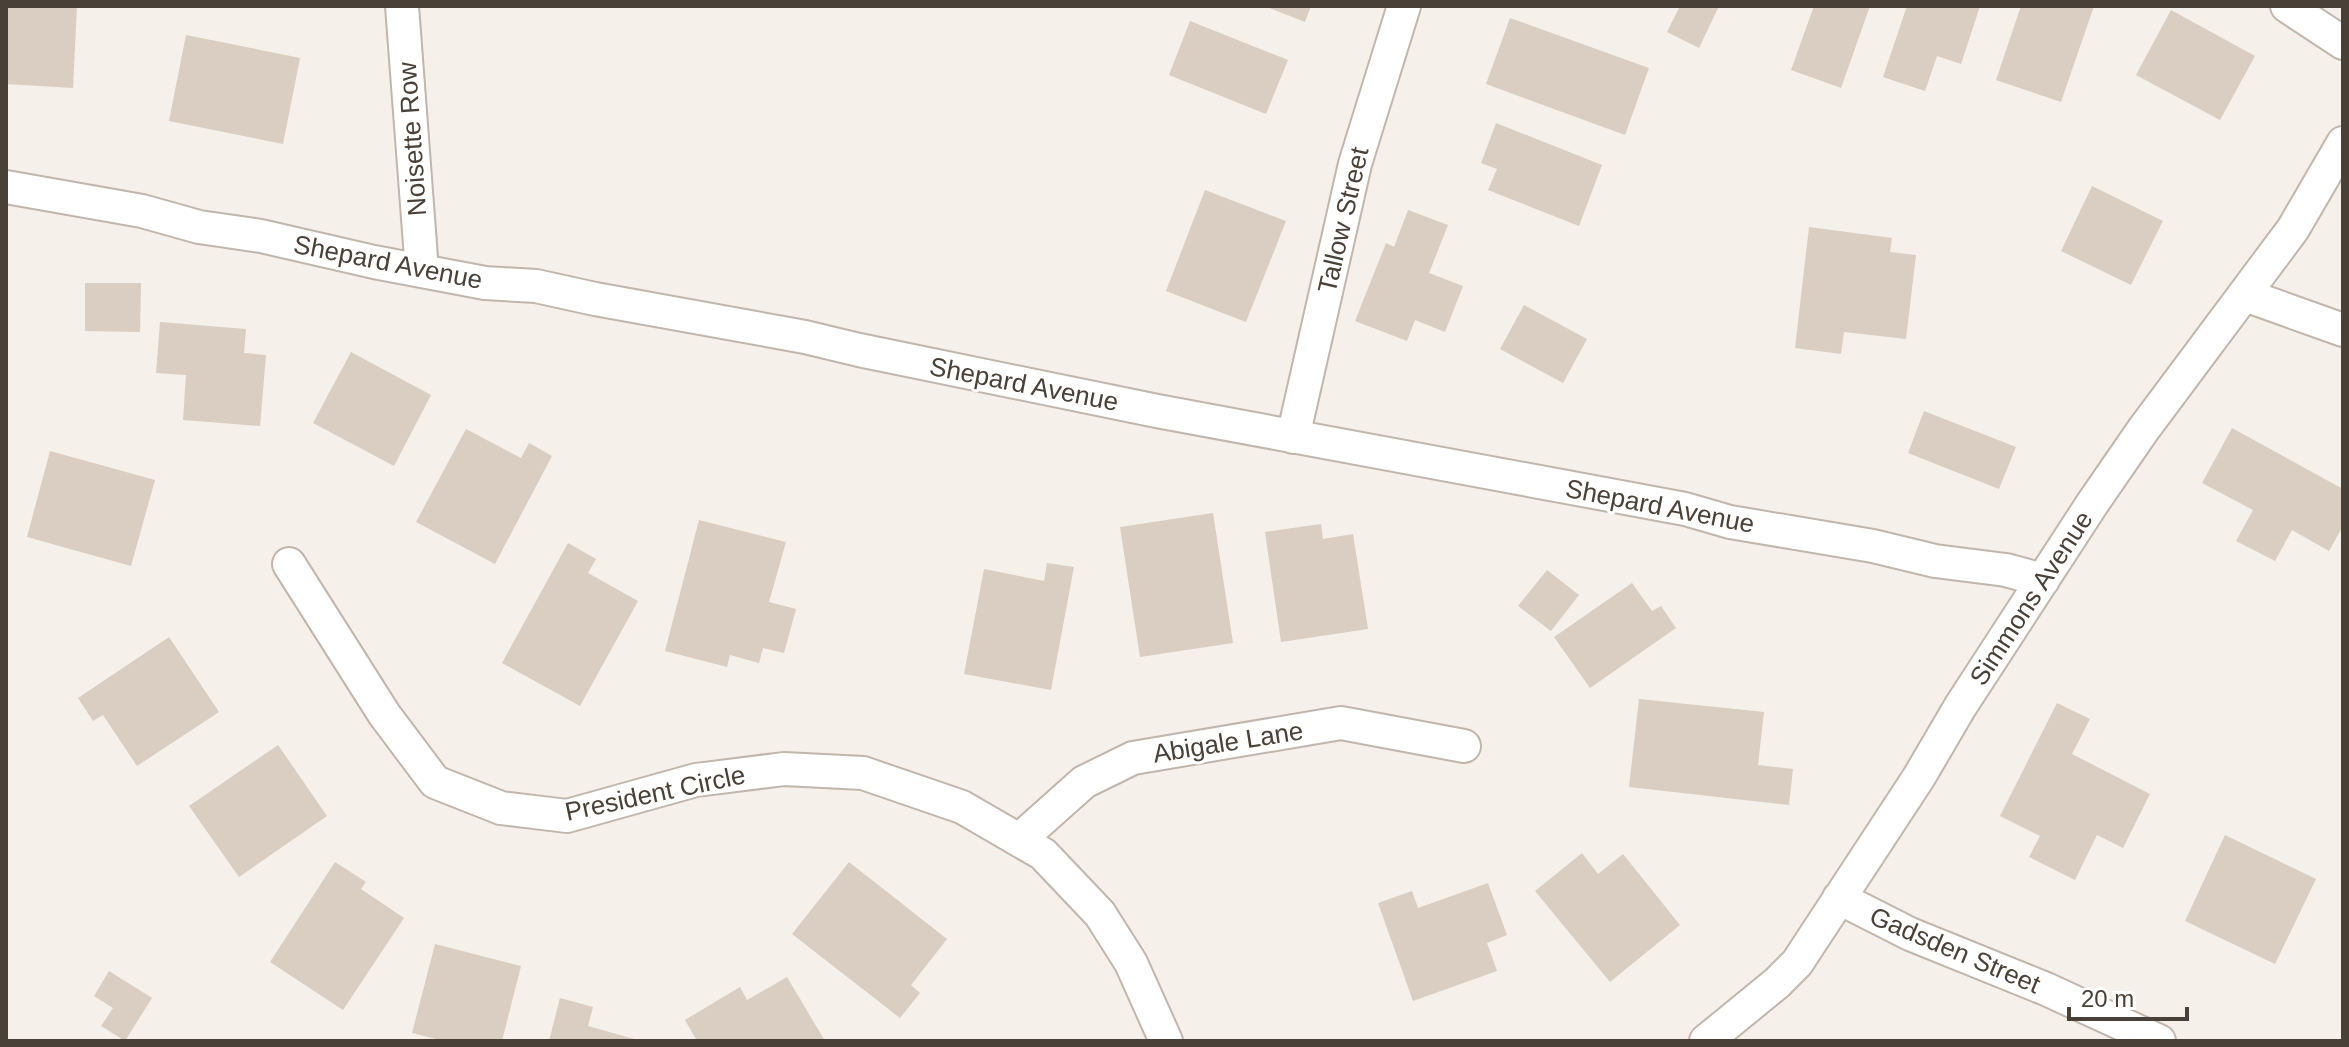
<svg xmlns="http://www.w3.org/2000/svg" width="2349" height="1047" font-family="Helvetica,sans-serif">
	<rect width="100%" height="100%" fill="#f5f0e9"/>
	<!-- building -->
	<path fill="#dacdc1" d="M 6,6 L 77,6 L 73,88 L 6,84 Z
		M 1264,6 L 1311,6 L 1305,22 Z
		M 1680,6 L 1719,6 L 1699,48 L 1667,32 Z
		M 1814,6 L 1870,6 L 1841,88 L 1791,70 Z
		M 1907,6 L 1980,6 L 1961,64 L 1937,56 L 1925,91 L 1883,77 Z
		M 2021,6 L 2094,6 L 2061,102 L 1996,80 Z
		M 2171,10 L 2255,56 L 2220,120 L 2136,75 Z
		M 1510,18 L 1649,68 L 1625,135 L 1486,84 Z
		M 1190,21 L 1288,60 L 1266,114 L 1169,75 Z
		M 186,35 L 300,58 L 283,144 L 169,121 Z
		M 1496,123 L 1602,165 L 1579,226 L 1488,190 L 1497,169 L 1481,163 Z
		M 2092,186 L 2163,221 L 2131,285 L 2061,251 Z
		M 1205,190 L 1286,221 L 1246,322 L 1166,291 Z
		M 1408,210 L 1448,225 L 1429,273 L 1463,286 L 1445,332 L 1415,320 L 1407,341 L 1355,321 L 1386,243 L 1394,247 Z
		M 1809,227 L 1892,238 L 1890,252 L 1916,255 L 1906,339 L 1844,332 L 1841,354 L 1795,348 Z
		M 85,283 L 141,283 L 140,332 L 85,331 Z
		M 1524,305 L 1587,339 L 1563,383 L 1500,349 Z
		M 160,322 L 246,329 L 244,353 L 266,355 L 260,426 L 183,420 L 186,375 L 156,373 Z
		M 351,352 L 431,395 L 394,466 L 313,423 Z
		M 1924,411 L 2016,447 L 1999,489 L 1908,453 Z
		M 2232,428 L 2343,489 L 2343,526 L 2329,551 L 2292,530 L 2275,561 L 2236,541 L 2253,510 L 2202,483 Z
		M 466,429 L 521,458 L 529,443 L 552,456 L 495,564 L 416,522 Z
		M 50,451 L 155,480 L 131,566 L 27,537 Z
		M 1213,513 L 1233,643 L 1140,657 L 1120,527 Z
		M 699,520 L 786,542 L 769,602 L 796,609 L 784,653 L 763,648 L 759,663 L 730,655 L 727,667 L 665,651 Z
		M 1321,524 L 1323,539 L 1353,534 L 1368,629 L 1281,642 L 1265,532 Z
		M 568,543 L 596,559 L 588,573 L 638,601 L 580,706 L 502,663 Z
		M 1047,563 L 1074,567 L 1051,690 L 964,674 L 984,569 L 1044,581 Z
		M 1547,570 L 1579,595 L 1551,631 L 1518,606 Z
		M 1632,583 L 1652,611 L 1661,606 L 1676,628 L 1590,688 L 1554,637 Z
		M 169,637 L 219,712 L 137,766 L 103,715 L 93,721 L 78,698 Z
		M 1639,699 L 1764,712 L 1758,765 L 1793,769 L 1789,805 L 1629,787 Z
		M 2057,703 L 2090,719 L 2072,754 L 2150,794 L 2123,848 L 2097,835 L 2075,880 L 2029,857 L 2040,836 L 2000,816 Z
		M 278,745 L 327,816 L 239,877 L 189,806 Z
		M 2225,835 L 2316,879 L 2275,964 L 2185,921 Z
		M 1582,853 L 1598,874 L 1623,854 L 1680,925 L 1610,982 L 1535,891 Z
		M 335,862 L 366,882 L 361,889 L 404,918 L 343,1010 L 270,962 Z
		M 849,862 L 947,939 L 911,985 L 920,993 L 900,1018 L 792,934 Z
		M 1488,883 L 1507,935 L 1487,943 L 1497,971 L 1413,1001 L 1378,903 L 1412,891 L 1418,908 Z
		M 435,944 L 521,966 L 502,1041 L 444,1041 L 412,1033 Z
		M 109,971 L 152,998 L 125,1041 L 101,1026 L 113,1008 L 94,996 Z
		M 787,977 L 825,1041 L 697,1041 L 685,1020 L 740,987 L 747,1000 Z
		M 560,998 L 593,1007 L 588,1026 L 641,1041 L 549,1041 Z"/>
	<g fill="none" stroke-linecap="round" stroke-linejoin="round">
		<!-- street casing -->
		<g stroke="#c1b6ab" stroke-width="36">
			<path id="street" d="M 402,6 L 422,271
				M 2287,6 L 2343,43
				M 6,187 L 142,211 L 199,227 L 261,236 L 374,262 L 485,283 L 536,286 L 595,299 L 805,337 L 859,350 L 1157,411 L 1685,509 L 1730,522 L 1873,546 L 1935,561 L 2006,570 L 2043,580
				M 2245,295 L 2343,330
				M 1293,437 L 1355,164 L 1404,6
				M 289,564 L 384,714 L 435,782 L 501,808 L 567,816 L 696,780 L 784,769 L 863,773 L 962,807 L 1043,854 L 1100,914 L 1131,963 L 1166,1041
				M 1019,840 L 1084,782 L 1133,758 L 1341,723 L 1464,746
				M 1839,898 L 1910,934 L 2046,989 L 2159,1041
				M 1706,1041 L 1777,983 L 1797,963 L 1919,777 L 1960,707 L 2092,504 L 2143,430 L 2293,229 L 2343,143"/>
		</g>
		<!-- street -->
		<use href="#street" stroke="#fff" stroke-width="32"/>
	</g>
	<g text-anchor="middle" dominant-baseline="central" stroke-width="6" stroke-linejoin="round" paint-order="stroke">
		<!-- street labels -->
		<g font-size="26" fill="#494037" stroke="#fff">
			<text transform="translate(412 139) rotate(-94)">Noisette Row</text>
			<text transform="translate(1343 220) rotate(-77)">Tallow Street</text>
			<text transform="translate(388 262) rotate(11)">Shepard Avenue</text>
			<text transform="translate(1024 384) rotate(11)">Shepard Avenue</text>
			<text transform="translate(1660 506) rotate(11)">Shepard Avenue</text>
			<text transform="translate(2031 598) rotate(-57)">Simmons Avenue</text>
			<text transform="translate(1228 742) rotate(-9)">Abigale Lane</text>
			<text transform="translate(655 793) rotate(-12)">President Circle</text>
			<text transform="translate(1955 950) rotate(23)">Gadsden Street</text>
		</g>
	</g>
	<!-- border -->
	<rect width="2349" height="1047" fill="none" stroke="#494037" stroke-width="16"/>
	<!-- scale -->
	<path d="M2069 1007v12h118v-12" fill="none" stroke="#494037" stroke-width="4"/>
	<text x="2081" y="1007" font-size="24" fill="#494037" stroke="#ffffff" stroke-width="6" paint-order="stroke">20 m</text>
</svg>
